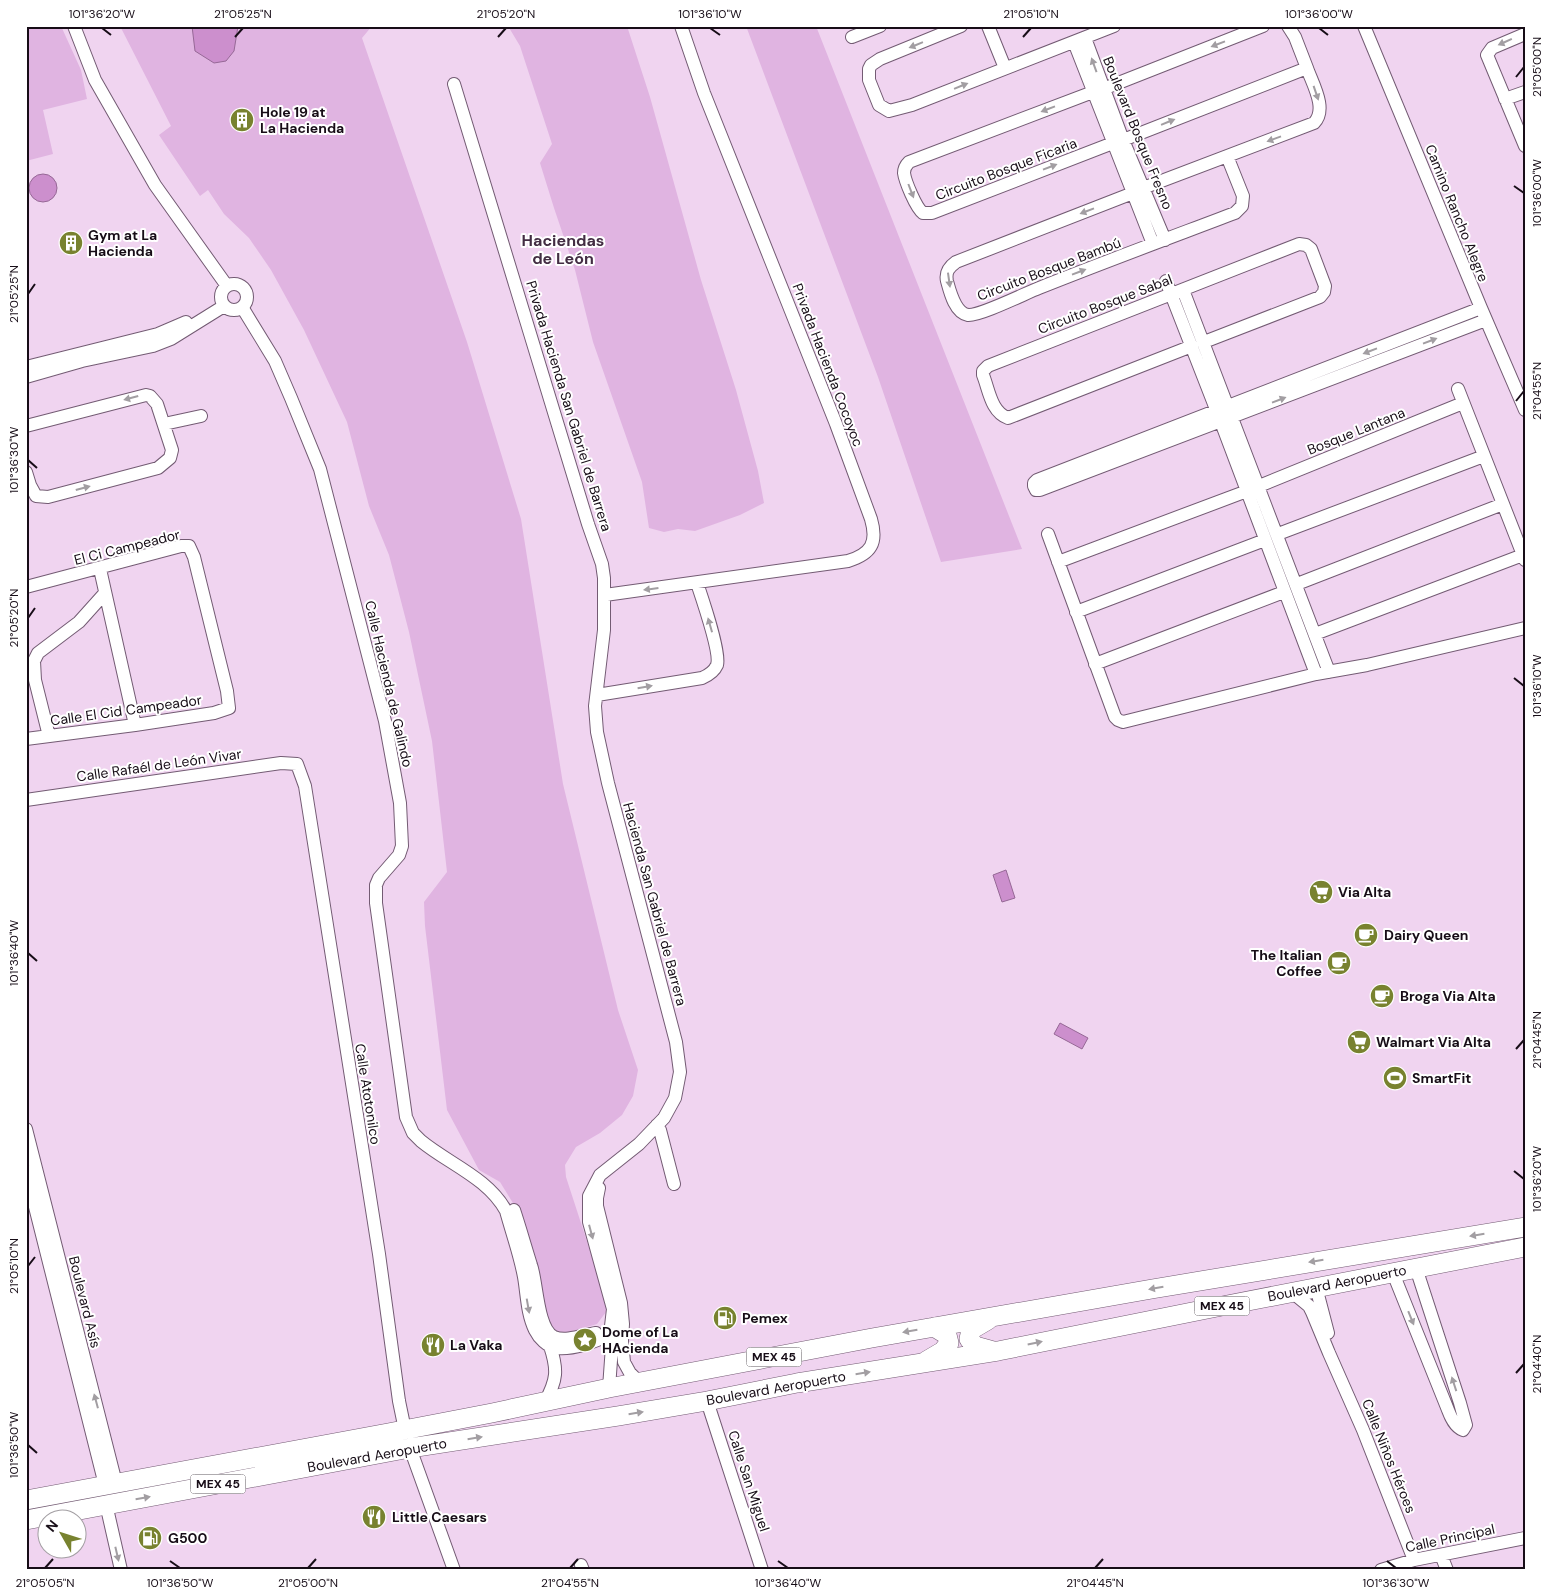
<svg xmlns="http://www.w3.org/2000/svg" width="1551" height="1596" font-family="'DM Sans',sans-serif">
	<rect width="100%" height="100%" fill="#f0d4f0"/>
	<!-- green -->
	<path fill="#e0b4e1" d="M 41,26 L 61,26 L 81,70 L 87,99 L 43,110 L 53,154 L 26,161 L 26,29 Z
		M 120,26 L 372,26 L 362,38 L 467,342 L 521,519 L 563,784 L 618,1010 L 638,1070 L 633,1096 L 622,1115 L 600,1133 L 576,1147 L 565,1165 L 566,1177 L 607,1303 L 606,1312 L 597,1324 L 560,1335 L 551,1331 L 519,1213 L 500,1182 L 479,1170 L 447,1110 L 425,926 L 424,902 L 447,872 L 432,741 L 409,632 L 389,555 L 369,506 L 347,422 L 304,330 L 271,270 L 249,238 L 224,214 L 208,190 L 200,196 L 159,135 L 171,126 Z
		M 508,26 L 627,26 L 650,97 L 701,280 L 736,390 L 758,471 L 764,503 L 740,515 L 695,531 L 678,529 L 664,532 L 649,528 L 642,482 L 593,342 L 575,270 L 554,208 L 540,163 L 552,144 L 520,46 Z
		M 746,26 L 816,26 L 1022,549 L 941,562 L 878,377 Z"/>
	<!-- water -->
	<path fill="#cc8fcd" stroke="#966896" d="M 192,26 L 238,26 L 234,51 L 226,61 L 214,63 L 195,51 Z
		M29 188a14 14 0 1 1 28 0a14 14 0 1 1-28 0Z
		M 1006,870 L 1015,898 L 1002,902 L 993,875 Z
		M 1060,1023 L 1088,1038 L 1082,1049 L 1054,1034 Z"/>
	<g fill="none" stroke-linecap="round" stroke-linejoin="round">
		<!-- minor casing -->
		<g stroke="#735b73" stroke-width="14">
			<path id="minor" d="M 74,26 L 95,80 L 155,185 L 227,286
				M 961,26 L 880,59 L 871,65 L 869,69 L 869,80 L 879,105 L 889,111 L 912,105 L 1114,26
				M 988,26 L 1005,68
				M 1364,26 L 1481,308 L 1525,410
				M 1525,34 L 1492,48 L 1487,55 L 1525,146
				M 852,37 L 880,26
				M 1085,38 L 1123,140 L 1165,240
				M 1074,42 L 1153,244
				M 454,84 L 588,524 L 602,564 L 604,578 L 604,630 L 595,706 L 597,732 L 608,783 L 676,1042 L 680,1072 L 675,1098 L 664,1118 L 639,1144 L 600,1175 L 589,1196 L 589,1222 L 613,1309 L 611,1326 L 612,1346 L 609,1388
				M 1103,89 L 1263,26
				M 1093,92 L 909,162 C 906,165 904,168 904,173 C 905,181 916,208 923,213 L 932,213 L 1113,143
				M 1505,99 L 1525,92
				M 1123,140 L 1307,68 L 1295,37 L 1288,26
				M 1143,188 L 1314,123 C 1328,109 1312,83 1307,68
				M 1133,193 L 956,262 C 949,267 945,272 947,281 C 950,292 955,313 968,315 C 980,316 1026,293 1039,288 C 1104,262 1169,238 1235,213 L 1242,206 L 1243,196 L 1227,156
				M 1166,281 L 1221,422 L 1316,674 L 1367,665 L 1525,628
				M221 297a13 13 0 1 1 26 0a13 13 0 1 1-26 0Z
				M 1183,290 L 1329,672
				M 242,307 L 275,361 L 291,398 L 320,469 L 385,721 L 400,803 L 402,846 L 399,855 L 379,878 L 376,885 L 376,903 L 406,1117 L 413,1133 L 421,1141 C 449,1164 488,1178 506,1211 C 512,1233 520,1255 524,1277 C 527,1294 527,1314 535,1330 C 539,1338 547,1347 557,1348 C 580,1350 603,1337 623,1330
				M 1481,308 L 1037,480 L 1034,483 L 1034,486 L 1036,490 L 1040,490 L 1486,320
				M 1192,346 L 1008,418 C 991,412 989,390 983,375 L 983,371 L 988,366 L 1299,244 L 1306,245 L 1311,249 L 1325,286 L 1324,292 L 1320,297 L 1204,342
				M 26,367 L 158,334 L 186,322
				M 26,377 L 82,361 L 153,346 L 171,339 L 224,306
				M 1458,389 L 1525,560
				M 164,424 L 201,416
				M 26,426 L 146,395 L 150,396 L 157,404 L 172,450 L 170,458 L 158,468 L 48,497 L 36,496 L 30,485 L 26,472
				M 1259,486 L 1463,403
				M 1048,534 L 1115,717 L 1118,720 L 1123,722 L 1316,674
				M 1278,534 L 1484,456
				M 1058,562 L 1247,491
				M 100,569 L 135,725
				M 1297,584 L 1503,504
				M 26,587 L 181,546 L 189,546 L 194,557 L 227,691 L 229,708 L 214,713 L 135,725 L 26,739
				M 605,595 L 848,561 C 871,554 878,543 871,519 L 836,424 L 704,93 L 681,26
				M 1076,612 L 1265,540
				M 1315,634 L 1523,555
				M 1095,664 L 1284,592
				M 597,695 L 702,678 C 709,675 714,672 717,665 C 721,653 702,598 697,583
				M 49,736 L 35,680 L 34,661 L 38,653 L 79,622 L 105,593
				M 26,800 L 281,763 L 297,764 L 305,786 L 379,1254 L 399,1401 L 405,1430
				M 657,1125 L 660,1130 L 674,1184
				M 26,1129 L 116,1483
				M 26,1171 L 105,1485
				M 599,1188 L 597,1198 L 597,1206 L 621,1303 L 623,1324 L 622,1341 L 624,1362 L 630,1373 L 639,1382
				M 514,1210 C 520,1228 525,1246 531,1265 C 537,1281 537,1329 554,1337 C 566,1342 583,1335 596,1333
				M 1393,1273 L 1448,1410 C 1451,1418 1455,1427 1463,1430 L 1466,1425 L 1460,1403 L 1416,1268
				M 1316,1287 L 1328,1333
				M 1292,1292 L 1309,1306 L 1312,1312 L 1329,1353 L 1363,1430 L 1414,1560
				M 707,1401 L 762,1570
				M 545,1402 C 557,1380 558,1370 550,1346
				M 410,1448 L 454,1570
				M 106,1504 L 121,1570
				M 1441,1555 L 1447,1570
				M 581,1565 L 583,1570
				M 1381,1570 L 1414,1560 L 1525,1538"/>
		</g>
		<!-- highway casing -->
		<g stroke="#735b73" stroke-width="20">
			<path id="highway" d="M 988,1320 L 971,1330 L 969,1339 L 975,1346 L 993,1351
				M 926,1361 L 943,1351 L 949,1343 L 947,1335 L 934,1327
				M 26,1500 L 388,1433 L 492,1413 L 609,1388 L 872,1338 L 1152,1289 L 1525,1227
				M 26,1520 L 410,1448 L 618,1416 L 707,1401 L 797,1383 L 998,1351 L 1212,1308 L 1525,1247"/>
		</g>
		<!-- minor -->
		<use href="#minor" stroke="#fff" stroke-width="12"/>
		<!-- highway -->
		<use href="#highway" stroke="#fff" stroke-width="19"/>
	</g>
	<!-- one-way arrows -->
	<defs><path id="oneway-solid" d="M-6-.8H1V-3.2L6.5 0L1 3.2V.8H-6Z" transform="scale(1.25)"/></defs>
	<g fill="#a29ea2">
		<use href="#oneway-solid" transform="translate(1505 42) rotate(156)"/>
		<use href="#oneway-solid" transform="translate(1218 44) rotate(159)"/>
		<use href="#oneway-solid" transform="translate(916 45) rotate(158)"/>
		<use href="#oneway-solid" transform="translate(1094 65) rotate(-110)"/>
		<use href="#oneway-solid" transform="translate(961 86) rotate(-22)"/>
		<use href="#oneway-solid" transform="translate(1316 93) rotate(71)"/>
		<use href="#oneway-solid" transform="translate(1048 109) rotate(159)"/>
		<use href="#oneway-solid" transform="translate(1168 122) rotate(-22)"/>
		<use href="#oneway-solid" transform="translate(1274 139) rotate(160)"/>
		<use href="#oneway-solid" transform="translate(1050 167) rotate(-21)"/>
		<use href="#oneway-solid" transform="translate(911 191) rotate(69)"/>
		<use href="#oneway-solid" transform="translate(1087 211) rotate(159)"/>
		<use href="#oneway-solid" transform="translate(1079 272) rotate(-21)"/>
		<use href="#oneway-solid" transform="translate(949 280) rotate(82)"/>
		<use href="#oneway-solid" transform="translate(1430 341) rotate(-21)"/>
		<use href="#oneway-solid" transform="translate(1370 351) rotate(159)"/>
		<use href="#oneway-solid" transform="translate(131 398) rotate(165)"/>
		<use href="#oneway-solid" transform="translate(1279 400) rotate(-21)"/>
		<use href="#oneway-solid" transform="translate(83 488) rotate(-15)"/>
		<use href="#oneway-solid" transform="translate(651 589) rotate(173)"/>
		<use href="#oneway-solid" transform="translate(710 625) rotate(-106)"/>
		<use href="#oneway-solid" transform="translate(645 687) rotate(-10)"/>
		<use href="#oneway-solid" transform="translate(591 1232) rotate(75)"/>
		<use href="#oneway-solid" transform="translate(1477 1235) rotate(171)"/>
		<use href="#oneway-solid" transform="translate(1316 1261) rotate(171)"/>
		<use href="#oneway-solid" transform="translate(1156 1288) rotate(170)"/>
		<use href="#oneway-solid" transform="translate(528 1306) rotate(80)"/>
		<use href="#oneway-solid" transform="translate(1411 1318) rotate(68)"/>
		<use href="#oneway-solid" transform="translate(910 1331) rotate(170)"/>
		<use href="#oneway-solid" transform="translate(1035 1343) rotate(-12)"/>
		<use href="#oneway-solid" transform="translate(863 1373) rotate(-9)"/>
		<use href="#oneway-solid" transform="translate(1454 1384) rotate(-108)"/>
		<use href="#oneway-solid" transform="translate(96 1401) rotate(-105)"/>
		<use href="#oneway-solid" transform="translate(636 1413) rotate(-9)"/>
		<use href="#oneway-solid" transform="translate(475 1438) rotate(-9)"/>
		<use href="#oneway-solid" transform="translate(143 1498) rotate(-10)"/>
		<use href="#oneway-solid" transform="translate(117 1554) rotate(77)"/>
	</g>
	<!-- ticks -->
	<path fill="none" stroke="#170d17" stroke-width="2" d="M 102,28 L 111,35M 710,28 L 720,35M 1319,28 L 1328,35M 235,37 L 243,28M 498,37 L 506,28M 1023,37 L 1031,28M 1516,77 L 1524,67M 1514,186 L 1524,193M 28,294 L 35,284M 1516,401 L 1524,391M 28,460 L 37,468M 28,618 L 35,608M 1514,678 L 1524,686M 28,953 L 37,961M 1516,1049 L 1524,1040M 1514,1171 L 1524,1179M 28,1266 L 35,1257M 1516,1373 L 1524,1364M 28,1445 L 37,1453M 170,1561 L 180,1568M 778,1561 L 788,1568M 1387,1561 L 1396,1568M 45,1568 L 53,1559M 308,1568 L 316,1559M 570,1568 L 578,1559M 1095,1568 L 1103,1559"/>
	<!-- icons -->
	<defs>
		<g id="building-disc" transform="scale(1.25)"><circle r="9.5" fill="#78822f" stroke="#fff"/><path d="M-4-6H4V6H1V3H-1V6H-4ZM-2.5-4.3h1.7v1.8h-1.7ZM.8-4.3h1.7v1.8H.8ZM-2.5-1h1.7V.8h-1.7ZM.8-1h1.7V.8H.8Z" fill="#fff"/></g>
		<g id="supermarket-disc" transform="scale(1.25)"><circle r="9.5" fill="#78822f" stroke="#fff"/><path d="M-6-5.5h2.5l.6 2H6L4.5 2H-2.5L-4.4-4H-6ZM-1.5 3.2a1.3 1.3 0 1 0 .1 0ZM3 3.2a1.3 1.3 0 1 0 .1 0Z" fill="#fff"/></g>
		<g id="cafe-disc" transform="scale(1.25)"><circle r="9.5" fill="#78822f" stroke="#fff"/><path d="M-5.5-4.5H6V0H3Q3 3.5 0 3.5H-2.5Q-5.5 3.5-5.5 0ZM3-3.2v2h1.7v-2ZM-6 4.5H4V6H-6Z" fill="#fff"/></g>
		<g id="stadium-disc" transform="scale(1.25)"><circle r="9.5" fill="#78822f" stroke="#fff"/><path d="M0-5a6.5 5 0 1 0 0 10a6.5 5 0 1 0 0-10ZM-3.5-1.8h7v3.6h-7Z" fill="#fff"/></g>
		<g id="fuel-disc" transform="scale(1.25)"><circle r="9.5" fill="#78822f" stroke="#fff"/><path d="M-5.5-6h7V0h2V4h1.3V-2.5L3-4.5l.8-.8L6-3V5H2.5V1h-1V6h-7ZM-4.2-4.7v3.2H.2V-4.7Z" fill="#fff"/></g>
		<g id="sight-disc" transform="scale(1.25)"><circle r="9.5" fill="#78822f" stroke="#fff"/><path d="M0-6L1.8-2.2L6-1.7L2.9 1.2L3.7 5.4L0 3.3L-3.7 5.4L-2.9 1.2L-6-1.7L-1.8-2.2Z" fill="#fff"/></g>
		<g id="restaurant-disc" transform="scale(1.25)"><circle r="9.5" fill="#78822f" stroke="#fff"/><path d="M-5-6h1v4h1v-4h1v4h1v-4h1v5L-1.5 .5V6h-2V.5L-5-1ZM5-6V6H3V1.5H1.5Q1.5-4 5-6Z" fill="#fff"/></g>
	</defs>
	<g fill-rule="evenodd">
		<use href="#building-disc" x="242" y="120"/>
		<use href="#building-disc" x="71" y="243"/>
		<use href="#supermarket-disc" x="1321" y="892"/>
		<use href="#cafe-disc" x="1366" y="935"/>
		<use href="#cafe-disc" x="1339" y="963"/>
		<use href="#cafe-disc" x="1382" y="996"/>
		<use href="#supermarket-disc" x="1359" y="1042"/>
		<use href="#stadium-disc" x="1395" y="1078"/>
		<use href="#fuel-disc" x="725" y="1318"/>
		<use href="#sight-disc" x="585" y="1340"/>
		<use href="#restaurant-disc" x="433" y="1345"/>
		<use href="#restaurant-disc" x="374" y="1517"/>
		<use href="#fuel-disc" x="150" y="1538"/>
	</g>
	<g text-anchor="middle" dominant-baseline="central" stroke-width="4" stroke-linejoin="round" paint-order="stroke">
		<!-- shield labels -->
		<g fill="#fff" stroke="#5d565d" stroke-width="1">
			<rect x="1194.5" y="1296.5" width="55" height="19" rx="4"/>
			<rect x="746.5" y="1347.5" width="55" height="19" rx="4"/>
			<rect x="190.5" y="1474.5" width="55" height="19" rx="4"/>
		</g>
		<g font-size="12" font-weight="bold" fill="#170d17">
			<text x="1222" y="1306">MEX 45</text>
			<text x="774" y="1357">MEX 45</text>
			<text x="218" y="1484">MEX 45</text>
		</g>
		<!-- poi labels -->
		<g font-size="14" font-weight="bold" fill="#170d17" stroke="#fff" text-anchor="start">
			<text x="260" y="112">Hole 19 at<tspan x="260" dy="16">La Hacienda</tspan></text>
			<text x="88" y="235">Gym at La<tspan x="88" dy="16">Hacienda</tspan></text>
			<text x="1338" y="892">Via Alta</text>
			<text x="1384" y="935">Dairy Queen</text>
			<text x="1322" y="955" text-anchor="end">The Italian<tspan x="1322" dy="16">Coffee</tspan></text>
			<text x="1400" y="996">Broga Via Alta</text>
			<text x="1376" y="1042">Walmart Via Alta</text>
			<text x="1412" y="1078">SmartFit</text>
			<text x="742" y="1318">Pemex</text>
			<text x="602" y="1332">Dome of La<tspan x="602" dy="16">HAcienda</tspan></text>
			<text x="450" y="1345">La Vaka</text>
			<text x="392" y="1517">Little Caesars</text>
			<text x="168" y="1538">G500</text>
		</g>
		<!-- street labels -->
		<g font-size="14" fill="#170d17" stroke="#fff">
			<text transform="translate(1138 133) rotate(68)">Boulevard Bosque Fresno</text>
			<text transform="translate(1006 169) rotate(-21)">Circuito Bosque Ficaria</text>
			<text transform="translate(1457 213) rotate(68)">Camino Rancho Alegre</text>
			<text transform="translate(1049 269) rotate(-21)">Circuito Bosque Bambú</text>
			<text transform="translate(1105 304) rotate(-21)">Circuito Bosque Sabal</text>
			<text transform="translate(828 365) rotate(69)">Privada Hacienda Cocoyoc</text>
			<text transform="translate(569 406) rotate(73)">Privada Hacienda San Gabriel de Barrera</text>
			<text transform="translate(1356 431) rotate(-22)">Bosque Lantana</text>
			<text transform="translate(127 547) rotate(-14)">El Ci Campeador</text>
			<text transform="translate(389 684) rotate(77)">Calle Hacienda de Galindo</text>
			<text transform="translate(126 710) rotate(-8)">Calle El Cid Campeador</text>
			<text transform="translate(159 765) rotate(-8)">Calle Rafaél de León Vivar</text>
			<text transform="translate(655 904) rotate(75)">Hacienda San Gabriel de Barrera</text>
			<text transform="translate(368 1094) rotate(81)">Calle Atotonilco</text>
			<text transform="translate(1337 1283) rotate(-11)">Boulevard Aeropuerto</text>
			<text transform="translate(85 1302) rotate(76)">Boulevard Asís</text>
			<text transform="translate(776 1388) rotate(-10)">Boulevard Aeropuerto</text>
			<text transform="translate(377 1455) rotate(-10)">Boulevard Aeropuerto</text>
			<text transform="translate(1389 1456) rotate(68)">Calle Niños Héroes</text>
			<text transform="translate(749 1481) rotate(72)">Calle San Miguel</text>
			<text transform="translate(1450 1538) rotate(-12)">Calle Principal</text>
		</g>
		<!-- quarter labels -->
		<g font-size="16" font-weight="bold" fill="#432d43" stroke="#fff">
			<text x="563" y="240">Haciendas<tspan x="563" dy="18">de León</tspan></text>
		</g>
	</g>
	<!-- border -->
	<rect width="1551" height="1596" fill="none" stroke="#ffffff" stroke-width="55"/>
	<!-- north arrow -->
	<g transform="translate(62 1534) rotate(309)"><circle r="24" fill="#ffffff" stroke="#a29ea2"/>
	<path d="M0-4L9 19L0 12L-9 19Z" fill="#78822f"/>
	<text y="-8" font-size="14" font-weight="bold" text-anchor="middle" fill="#170d17">N</text>
	</g>
	<rect x="28" y="28" width="1496" height="1540" fill="none" stroke="#170d17" stroke-width="2"/>
	<g font-size="12" text-anchor="middle" fill="#170d17">
		<text x="102" y="18">101°36'20"W</text>
		<text x="243" y="18">21°05'25"N</text>
		<text x="506" y="18">21°05'20"N</text>
		<text x="710" y="18">101°36'10"W</text>
		<text x="1031" y="18">21°05'10"N</text>
		<text x="1319" y="18">101°36'00"W</text>
		<text transform="translate(1537 67) rotate(-90)" y="4">21°05'00"N</text>
		<text transform="translate(1537 193) rotate(-90)" y="4">101°36'00"W</text>
		<text transform="translate(14 294) rotate(-90)" y="4">21°05'25"N</text>
		<text transform="translate(1537 391) rotate(-90)" y="4">21°04'55"N</text>
		<text transform="translate(14 460) rotate(-90)" y="4">101°36'30"W</text>
		<text transform="translate(14 618) rotate(-90)" y="4">21°05'20"N</text>
		<text transform="translate(1537 686) rotate(-90)" y="4">101°36'10"W</text>
		<text transform="translate(14 953) rotate(-90)" y="4">101°36'40"W</text>
		<text transform="translate(1537 1040) rotate(-90)" y="4">21°04'45"N</text>
		<text transform="translate(1537 1179) rotate(-90)" y="4">101°36'20"W</text>
		<text transform="translate(14 1266) rotate(-90)" y="4">21°05'10"N</text>
		<text transform="translate(1537 1364) rotate(-90)" y="4">21°04'40"N</text>
		<text transform="translate(14 1445) rotate(-90)" y="4">101°36'50"W</text>
		<text x="45" y="1587">21°05'05"N</text>
		<text x="180" y="1587">101°36'50"W</text>
		<text x="308" y="1587">21°05'00"N</text>
		<text x="570" y="1587">21°04'55"N</text>
		<text x="788" y="1587">101°36'40"W</text>
		<text x="1095" y="1587">21°04'45"N</text>
		<text x="1396" y="1587">101°36'30"W</text>
	</g>
</svg>
